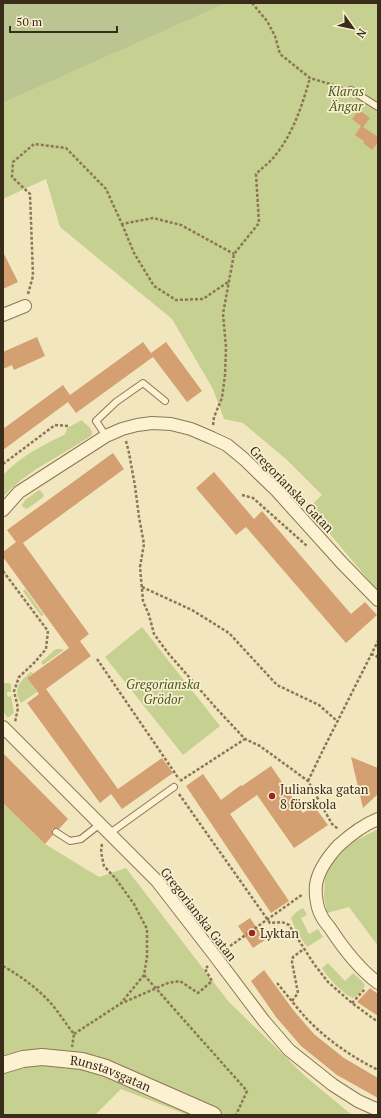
<svg xmlns="http://www.w3.org/2000/svg" width="381" height="1118" font-family="'PT Serif',serif">
	<rect width="100%" height="100%" fill="#f2e6be"/>
	<!-- green -->
	<path fill="#c6d191" d="M 227,3 L 378,3 L 378,591 L 308,508 L 322,495 L 287,460 L 243,423 L 224,419 L 213,389 L 172,319 L 60,227 L 46,179 L 3,199 L 3,103 Z
		M 82,420 C 86,426 93,427 92,435 C 62,456 28,469 3,497 L 3,475 C 21,456 41,446 64,435 L 66,432 L 67,428 Z
		M 39,490 L 41,491 L 44,496 L 42,498 L 27,509 L 23,507 L 22,505 L 25,500 Z
		M 25,589 L 44,615 L 41,616 L 23,591 Z
		M 142,627 L 220,726 L 183,755 L 105,657 Z
		M 56,649 L 61,649 L 64,650 L 43,665 L 41,662 Z
		M 31,672 L 33,673 L 27,678 L 37,692 L 21,703 C 12,689 20,681 31,672 Z
		M 8,683 L 11,684 L 11,692 L 7,692 L 7,695 L 9,697 L 11,696 L 14,713 L 9,717 L 7,717 L 3,711 L 3,683 Z
		M 3,803 L 45,844 L 99,877 L 126,868 L 228,1001 L 306,1077 L 352,1115 L 188,1115 L 121,1089 L 95,1115 L 3,1115 Z
		M 378,829 L 378,946 L 349,907 L 327,913 L 324,897 L 325,876 L 335,859 L 351,843 Z
		M 303,908 L 307,915 L 301,918 L 309,934 L 318,929 L 323,937 L 307,947 L 296,931 L 291,918 L 296,912 Z
		M 328,963 L 345,981 L 353,973 L 363,982 L 365,986 L 359,994 L 353,998 C 343,994 327,977 322,968 Z"/>
	<!-- cemetery -->
	<path fill="#bbc592" d="M 3,3 L 227,3 L 3,103 Z"/>
	<!-- building -->
	<path fill="#d4a071" d="M 359,110 L 370,118 L 363,127 L 378,137 L 378,142 L 372,150 L 363,143 L 364,141 L 355,135 L 361,126 L 352,119 Z
		M 3,252 L 18,282 L 3,289 Z
		M 37,337 L 45,356 L 14,370 L 12,365 L 3,369 L 3,352 Z
		M 143,342 L 151,353 L 166,342 L 202,391 L 187,402 L 153,357 L 76,413 L 68,402 L 3,450 L 3,429 L 63,385 L 70,395 Z
		M 113,453 L 124,469 L 23,543 L 89,634 L 80,641 L 91,656 L 46,689 L 118,789 L 162,758 L 173,773 L 122,809 L 111,794 L 100,803 L 27,703 L 39,694 L 27,678 L 69,648 L 3,557 L 3,552 L 16,542 L 7,530 Z
		M 214,472 L 254,519 L 262,511 L 351,614 L 365,602 L 377,615 L 346,643 L 246,527 L 236,535 L 196,488 Z
		M 3,753 L 68,819 L 59,829 L 56,828 L 52,829 L 52,832 L 53,835 L 45,844 L 3,803 Z
		M 351,757 L 378,768 L 378,794 L 363,808 Z
		M 271,766 L 303,813 L 314,806 L 328,825 L 294,848 L 257,795 L 230,814 L 289,901 L 271,913 L 186,786 L 203,774 L 221,800 L 241,785 L 242,786 Z
		M 250,918 L 265,940 L 253,948 L 238,926 Z
		M 264,970 L 294,1011 L 314,1034 L 344,1058 L 378,1078 L 378,1098 L 337,1075 L 301,1046 L 276,1017 L 251,981 Z
		M 370,988 L 378,994 L 378,1016 L 357,1002 Z"/>
	<g fill="none" stroke-linecap="round" stroke-linejoin="round">
		<!-- service casing -->
		<g stroke="#8c7655" stroke-width="8">
			<path id="service" d="M 351,90 L 378,107
				M 106,436 L 96,421 L 116,402 L 143,383 L 165,401
				M 56,832 L 70,841 L 81,839 L 100,824
				M 110,833 L 174,787"/>
		</g>
		<!-- minor casing -->
		<g stroke="#8c7655" stroke-width="14">
			<path id="minor" d="M 3,315 L 25,306
				M 3,510 L 19,492 L 106,436 L 122,429 L 137,425 L 152,423 L 171,424 L 191,429 L 212,438 L 227,445 L 244,459 L 277,491 L 341,562 L 378,600
				M 3,727 L 157,881 L 212,952 L 264,1021 L 289,1050 L 333,1085 L 358,1101 L 378,1110
				M 378,819 C 363,825 350,835 338,846 C 328,857 318,870 316,885 C 315,894 317,908 321,915 C 323,920 327,924 330,928 C 343,948 358,968 378,983"/>
		</g>
		<!-- tertiary casing -->
		<g stroke="#8c7655" stroke-width="18">
			<g id="tertiary">
				<path id="s1" d="M 3,1065 L 23,1059 L 42,1057 L 82,1061 L 106,1068 L 213,1115"/>
			</g>
		</g>
		<!-- path -->
		<path stroke="#8c7655" stroke-width="2.5" stroke-dasharray="3 2" stroke-linecap="butt" d="M 252,3 L 267,21 L 275,36 L 280,54 L 310,78 L 343,88
			M 122,224 L 134,253 L 154,286 L 176,300 L 203,299 L 228,282
			M 28,294 L 33,276 L 30,194 L 12,177 L 13,162 L 34,144 L 66,148 L 106,189 L 122,224 L 153,218 L 181,225 L 234,254
			M 213,425 L 214,417 L 222,398 L 225,375 L 226,347 L 223,314 L 234,254 L 259,223 L 256,174 C 262,168 269,163 274,157 C 293,134 302,106 310,78
			M 126,441 L 129,453 L 135,486 L 139,517 L 144,544 L 140,567 L 143,601 L 149,615 L 154,634 L 168,653 L 216,708 L 245,739 L 260,746 L 308,781 L 332,824 L 338,829
			M 3,464 L 55,425 L 69,426
			M 242,495 L 253,498 L 307,546
			M 3,571 L 48,631 L 46,649 L 35,662 L 19,677 L 14,691 L 18,708 L 15,722
			M 142,587 L 192,610 L 229,633 L 277,685 L 319,705 L 337,721
			M 371,654 L 378,657
			M 97,659 L 179,779
			M 180,781 L 245,739
			M 308,781 L 325,746 L 378,641
			M 179,794 L 270,923 L 282,922 L 289,925 L 314,964 L 328,982 L 352,1003 L 378,1022
			M 102,844 L 101,852 L 104,866 L 116,879 L 134,904 L 147,929 L 147,957 L 144,975 L 121,1003
			M 226,949 L 303,894
			M 3,966 C 22,977 40,990 54,1007 C 61,1016 67,1025 74,1034 L 72,1047
			M 144,975 L 247,1091 L 236,1115
			M 277,983 C 287,995 297,1008 307,1019 C 327,1040 352,1057 378,1070
			M 292,1001 L 298,993 L 292,962 L 293,957 L 304,949
			M 352,1003 L 365,989
			M 74,1034 L 120,1004 L 168,983 L 180,981 L 198,993 L 212,981 L 205,969 L 208,966"/>
		<!-- service -->
		<use href="#service" stroke="#fcf2d2" stroke-width="6"/>
		<!-- minor -->
		<use href="#minor" stroke="#fcf2d2" stroke-width="12"/>
		<!-- tertiary -->
		<use href="#tertiary" stroke="#fcf2d2" stroke-width="16"/>
	</g>
	<!-- markers -->
	<g fill="#a12620" stroke="#f9efcf" stroke-width="1.5">
		<circle cx="272" cy="796" r="4"/>
		<circle cx="252" cy="933" r="4"/>
	</g>
	<g text-anchor="middle" dominant-baseline="central" stroke-width="3.5" stroke-linejoin="round" paint-order="stroke">
		<!-- park labels -->
		<g font-size="13" font-style="italic" fill="#475820" stroke="#f9efcf">
			<text x="346" y="91">Klaras<tspan x="346" dy="15">Ängar</tspan></text>
			<text x="163" y="684">Gregorianska<tspan x="163" dy="15">Grödor</tspan></text>
		</g>
		<!-- street labels -->
		<g font-size="13" fill="#3a2c1b" stroke="#f9efcf">
			<text transform="translate(292 489) rotate(46)">Gregorianska Gatan</text>
			<text transform="translate(199 914) rotate(52)">Gregorianska Gatan</text>
			<text stroke="none"><textPath href="#s1" startOffset="111">Runstavsgatan</textPath></text>
		</g>
		<!-- poi labels -->
		<g font-size="13" fill="#3a2c1b" stroke="#f9efcf" text-anchor="start">
			<text x="280" y="789">Julianska gatan<tspan x="280" dy="15">8 förskola</tspan></text>
			<text x="260" y="933">Lyktan</text>
		</g>
	</g>
	<!-- border -->
	<rect width="381" height="1118" fill="none" stroke="#3a2c1b" stroke-width="8"/>
	<!-- north arrow -->
	<g transform="translate(353 28) rotate(123)" stroke="#f9efcf" stroke-width="3" paint-order="stroke">
	<path d="M0-3L7 15L0 10L-7 15Z" fill="#3a2c1b"/>
	<text y="-6" font-size="11" font-weight="bold" text-anchor="middle" fill="#3a2c1b">N</text>
	</g>
	<!-- scale -->
	<path d="M10 26v6h107v-6" fill="none" stroke="#3a2c1b" stroke-width="2"/>
	<text x="16" y="26" font-size="12" fill="#3a2c1b" stroke="#f9efcf" stroke-width="3" paint-order="stroke">50 m</text>
</svg>
